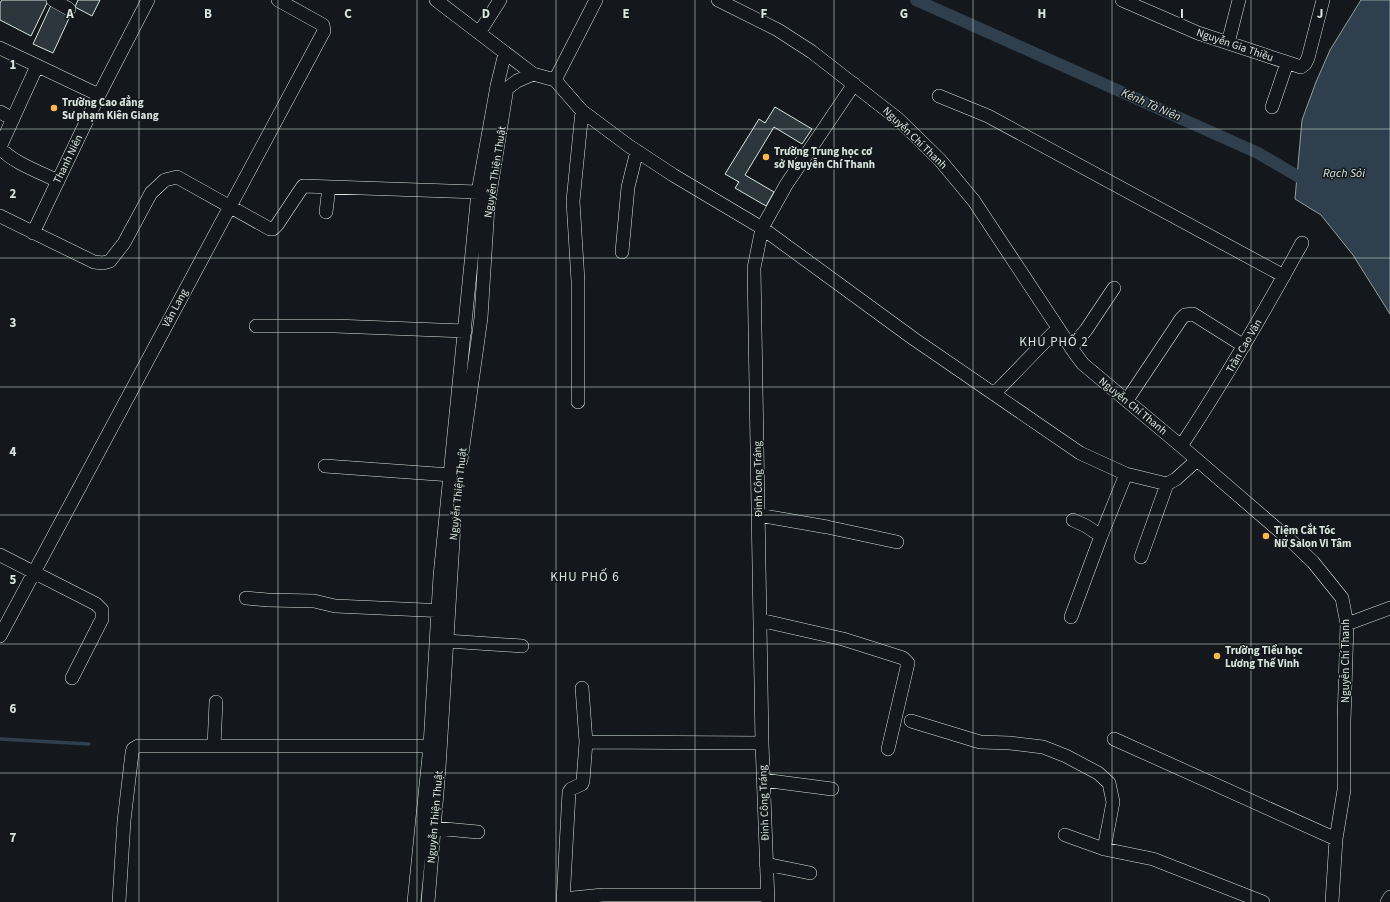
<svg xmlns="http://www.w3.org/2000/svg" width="1390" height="902" font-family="'Source Sans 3',sans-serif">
	<rect width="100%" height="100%" fill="#14181c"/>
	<!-- water -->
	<path fill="#2f3f4d" stroke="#939e99" d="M 1361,0 L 1390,0 L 1390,314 L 1353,255 L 1321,215 L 1295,199 L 1302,120 L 1316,82 L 1330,50 Z"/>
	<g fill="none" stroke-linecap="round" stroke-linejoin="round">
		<!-- stream -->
		<path stroke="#2f3f4d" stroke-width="3.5" d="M 0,739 L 89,744"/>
		<!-- canal -->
		<path stroke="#2f3f4d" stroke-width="12" d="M 916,0 L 1258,153 L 1311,184"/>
	</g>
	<!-- building -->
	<path fill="#2c363c" stroke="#d8e6dc" d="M 2,0 L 47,0 L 48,1 L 31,36 L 0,20 L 0,3 Z
		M 78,0 L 100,0 L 92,16 L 75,7 Z
		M 52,3 L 72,12 L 53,53 L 33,44 Z
		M 775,107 L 812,129 L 802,144 L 774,127 L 745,175 L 774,192 L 766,206 L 735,188 L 739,182 L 725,174 L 759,119 L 765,123 Z"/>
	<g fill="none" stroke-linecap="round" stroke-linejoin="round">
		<!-- minor casing -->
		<g stroke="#d8e6dc" stroke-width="14">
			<path id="minor" d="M 53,0 L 69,9
				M 436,0 L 533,74 L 555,80 L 582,111 L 629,146 L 673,175 L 762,228 L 914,339 L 1080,453 L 1126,474 L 1167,484 L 1176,479 L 1197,460
				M 718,0 L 778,30 L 812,52 L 898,119 L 940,160 L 974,201 L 1074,352 L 1083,364 L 1181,446 L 1290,540 L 1313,562 L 1342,598 L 1347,624 L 1344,721 L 1344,790 L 1336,839 L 1332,902
				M 1122,0 L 1198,33 L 1301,67 L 1305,64 L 1308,58 L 1323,0
				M 479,33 L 500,0
				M 1228,43 L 1239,0
				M 0,48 L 99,95
				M 37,66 L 0,147 C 9,161 42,173 58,181
				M 555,80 L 596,0
				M 501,93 L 517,81 L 533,74
				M 939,96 L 988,116 L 1284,276
				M 1272,107 L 1287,63
				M 0,112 L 13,119
				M 326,212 L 329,187
				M 0,216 L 94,262 L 103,263 L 110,261 L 124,243 L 151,193 L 165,180 L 177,177 L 270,229 L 273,229 L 277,225 L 303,186 L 478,192
				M 33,233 L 99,95 L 148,0
				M 622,252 L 628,187 L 637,151
				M 256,326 L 335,326 L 465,331
				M 1071,348 L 1086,330 L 1114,288
				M 994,394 L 1058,328
				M 1127,400 L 1181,319 L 1185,315 L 1193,314 L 1244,346
				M 578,402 L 578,281 L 573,201 L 582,111
				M 1181,446 C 1225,380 1264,312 1302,243
				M 461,460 L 481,318 L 488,206 L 507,88
				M 325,466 L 451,475
				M 759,515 L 827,527 L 897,542
				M 1073,520 L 1086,526 L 1101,536
				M 0,555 L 96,604 L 102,610 L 102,619 L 72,678
				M 1141,557 L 1167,484
				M 246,598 L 268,600 L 314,601 L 335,606 L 447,611
				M 1071,617 L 1101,536 L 1126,474
				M 760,620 L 843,639 L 903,658 L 908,663 L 888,749
				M 1347,624 L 1390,608
				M 0,636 L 324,31 L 323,25 L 278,0
				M 447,641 L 522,646
				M 582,688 L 586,742
				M 911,721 L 980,742 L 1010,743 L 1043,747 L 1066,756 L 1098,773 L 1109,783 L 1113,802 L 1104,849
				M 1114,739 L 1336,839
				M 214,746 L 216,702
				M 763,780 L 832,789
				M 434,828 L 478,832
				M 1065,835 L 1104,849 L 1153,859 L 1263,902
				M 766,864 L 810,873
				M 563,899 L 603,895 L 767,895
				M 119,902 L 124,821 L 132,753 L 133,749 L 138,746 L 430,746
				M 414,902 L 430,746 L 440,576 L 478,192 L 497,86 L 505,53
				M 428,902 L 439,768 L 454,525
				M 563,902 L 569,792 L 571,789 L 582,784 L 583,781 L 586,742 L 762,743
				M 768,902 L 762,743 L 754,268 L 762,228 L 786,185 L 854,84
				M 1387,902 L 1390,897"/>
		</g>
		<!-- minor -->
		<use href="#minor" stroke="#14181c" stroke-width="13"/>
	</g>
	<!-- grid -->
	<path fill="none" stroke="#d8e6dc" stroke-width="1" stroke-opacity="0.55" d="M 139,0 L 139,902M 278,0 L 278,902M 417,0 L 417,902M 556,0 L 556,902M 695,0 L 695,902M 834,0 L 834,902M 973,0 L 973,902M 1112,0 L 1112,902M 1251,0 L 1251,902M 0,129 L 1390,129M 0,258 L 1390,258M 0,387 L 1390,387M 0,515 L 1390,515M 0,644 L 1390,644M 0,773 L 1390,773"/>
	<!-- markers -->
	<g fill="#ffb74d" stroke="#14181c" stroke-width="1.5">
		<circle cx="54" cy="108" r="4"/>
		<circle cx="766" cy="157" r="4"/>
		<circle cx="1266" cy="536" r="4"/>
		<circle cx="1217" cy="656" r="4"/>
	</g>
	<g text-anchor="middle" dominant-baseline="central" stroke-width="3" stroke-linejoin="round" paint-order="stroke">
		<!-- street labels -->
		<g font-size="11" fill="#d8e6dc" stroke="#14181c">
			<text transform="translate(1235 45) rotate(19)">Nguyễn Gia Thiều</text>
			<text transform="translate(915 138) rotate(44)">Nguyễn Chí Thanh</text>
			<text transform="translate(68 159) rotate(-64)">Thanh Niên</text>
			<text transform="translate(495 172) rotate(-81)">Nguyễn Thiện Thuật</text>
			<text transform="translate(175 308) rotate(-62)">Văn Lang</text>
			<text transform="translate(1244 346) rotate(-60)">Trần Cao Vân</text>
			<text transform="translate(1133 406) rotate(39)">Nguyễn Chí Thanh</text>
			<text transform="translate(758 479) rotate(-91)">Đinh Công Tráng</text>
			<text transform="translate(458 494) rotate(-84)">Nguyễn Thiện Thuật</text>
			<text transform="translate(1345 661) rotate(-90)">Nguyễn Chí Thanh</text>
			<text transform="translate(764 803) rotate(-92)">Đinh Công Tráng</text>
			<text transform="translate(435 817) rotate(-85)">Nguyễn Thiện Thuật</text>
		</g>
		<!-- poi labels -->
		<g font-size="11" font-weight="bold" fill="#d8e6dc" stroke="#14181c" text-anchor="start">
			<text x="62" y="102">Trường Cao đẳng<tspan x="62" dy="13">Sư phạm Kiên Giang</tspan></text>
			<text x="774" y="151">Trường Trung học cơ<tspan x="774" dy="13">sở Nguyễn Chí Thanh</tspan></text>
			<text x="1274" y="530">Tiệm Cắt Tóc<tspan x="1274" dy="13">Nữ Salon Vi Tâm</tspan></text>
			<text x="1225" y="650">Trường Tiểu học<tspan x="1225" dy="13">Lương Thế Vinh</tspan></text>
		</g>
		<!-- water labels -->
		<g font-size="12" font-style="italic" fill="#d8e6dc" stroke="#14181c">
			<text transform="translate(1151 105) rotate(24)">Kênh Tà Niên</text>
			<text x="1344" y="173">Rạch Sỏi</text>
		</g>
		<!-- quarter labels -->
		<g font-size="13" letter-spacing="1" fill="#d8e6dc" stroke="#14181c">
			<text x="1054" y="342">KHU PHỐ 2</text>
			<text x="585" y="577">KHU PHỐ 6</text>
		</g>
	</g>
	<g font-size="13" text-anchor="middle" font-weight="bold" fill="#d8e6dc" stroke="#14181c" stroke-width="3" stroke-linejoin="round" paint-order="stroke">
		<text x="70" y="18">A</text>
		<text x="208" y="18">B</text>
		<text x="348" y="18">C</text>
		<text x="486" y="18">D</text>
		<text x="626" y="18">E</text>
		<text x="764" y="18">F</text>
		<text x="904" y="18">G</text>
		<text x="1042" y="18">H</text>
		<text x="1182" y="18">I</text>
		<text x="1320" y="18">J</text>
		<text x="13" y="69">1</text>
		<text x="13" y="198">2</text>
		<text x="13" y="327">3</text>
		<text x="13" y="456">4</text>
		<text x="13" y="584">5</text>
		<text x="13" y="713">6</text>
		<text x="13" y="842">7</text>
	</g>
</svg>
